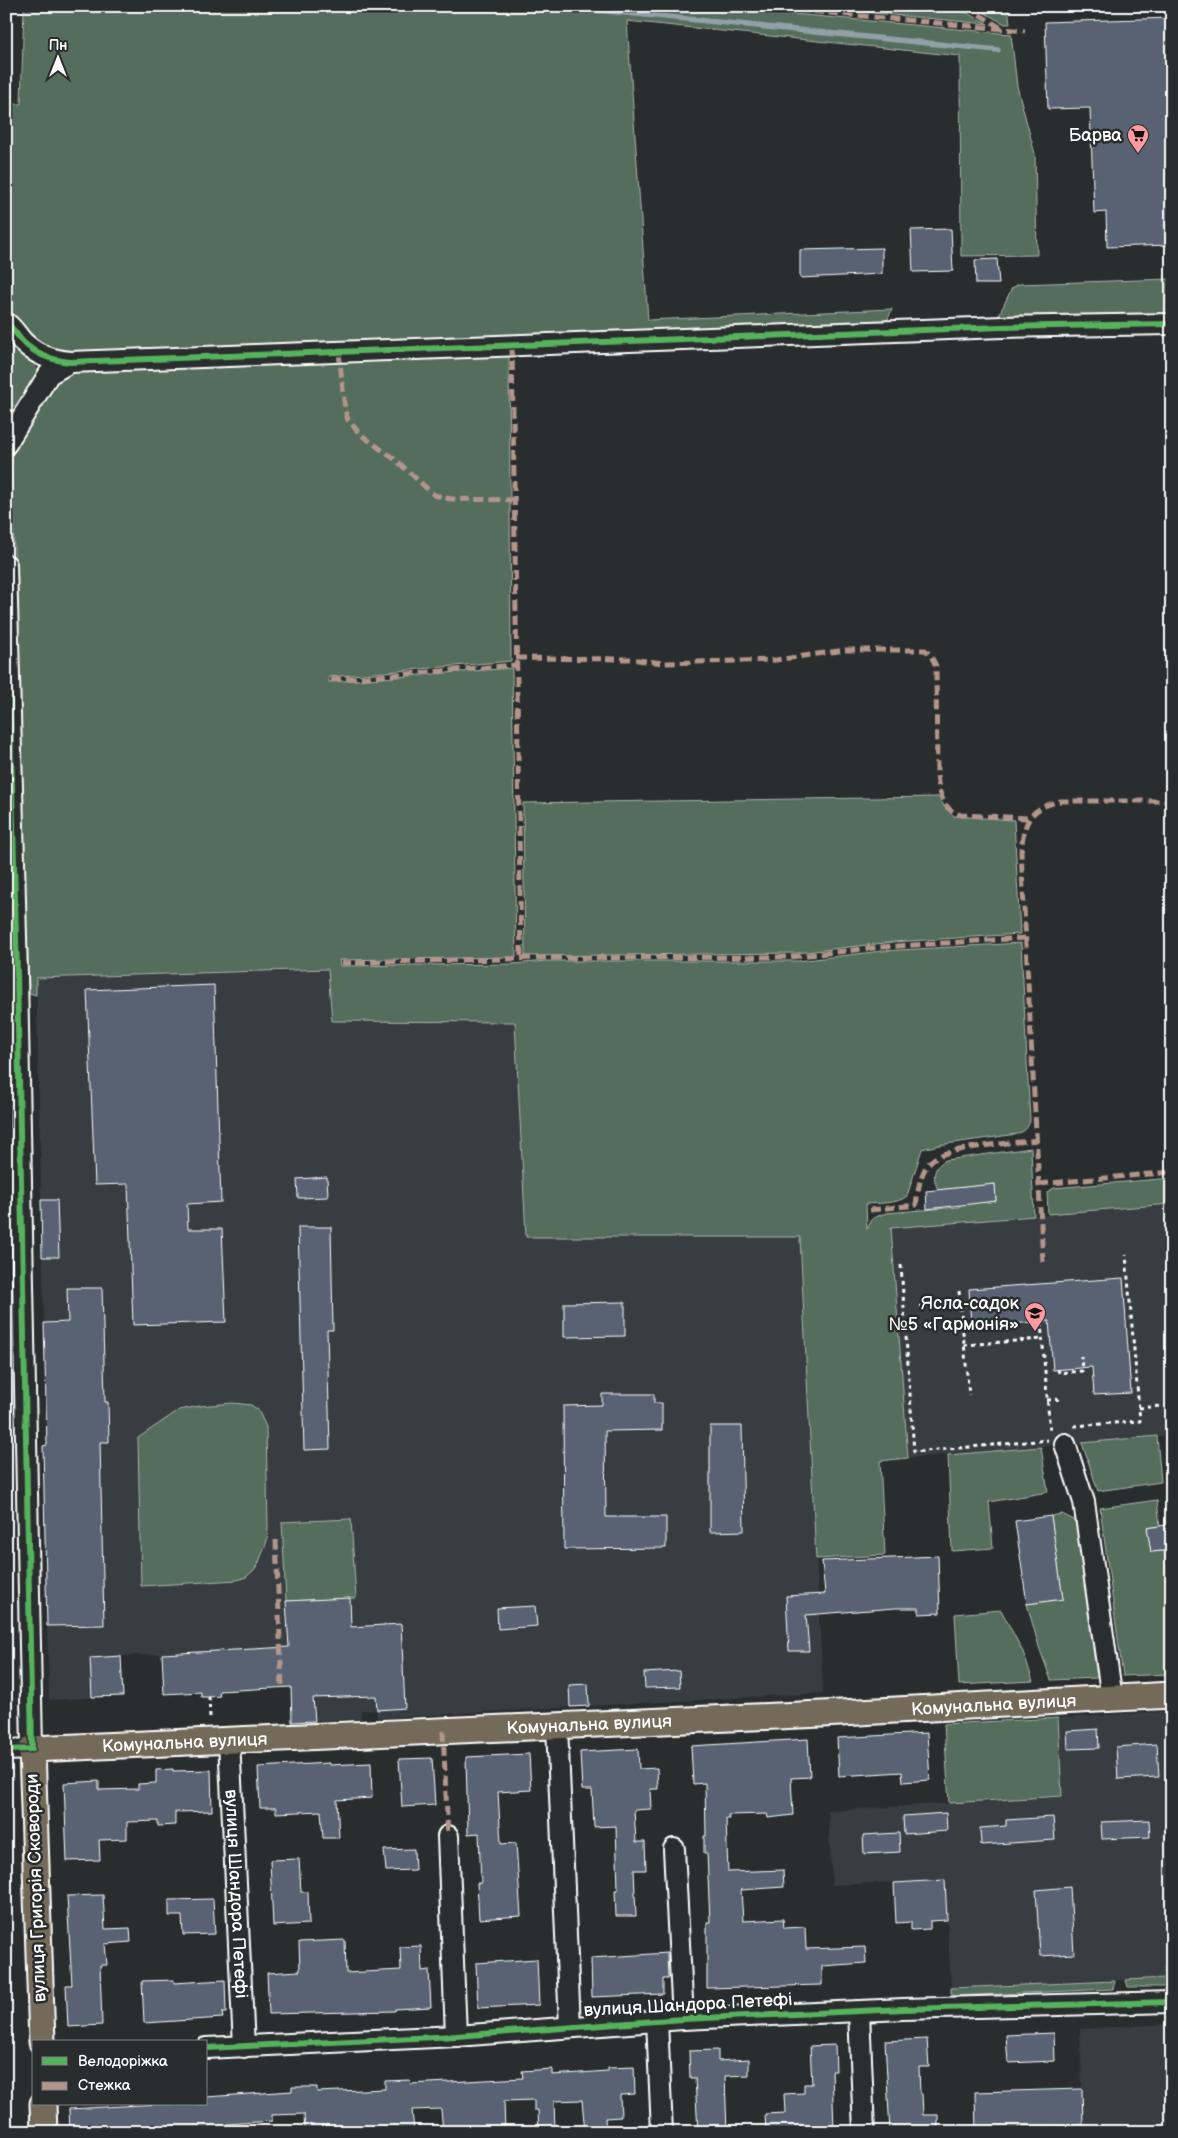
<svg xmlns="http://www.w3.org/2000/svg" width="1178" height="2138" font-family="'Balsamiq Sans',sans-serif">
	<rect width="100%" height="100%" fill="#2a2d2e"/>
	<filter id="ink" filterUnits="userSpaceOnUse"><feTurbulence type="fractalNoise" baseFrequency=".02" numOctaves="2"/><feDisplacementMap in="SourceGraphic" scale="10" xChannelSelector="R" yChannelSelector="G"/><feConvolveMatrix kernelMatrix="1 2 1 2 8 2 1 2 1" color-interpolation-filters="sRGB"/></filter>
	<g filter="url(#ink)">
		<!-- built -->
		<path fill="#383d43" d="M 329,969 L 332,1021 L 516,1022 L 526,1237 L 800,1237 L 823,1693 L 377,1718 L 377,1710 L 361,1710 L 361,1719 L 292,1722 L 290,1687 L 220,1691 L 220,1696 L 201,1697 L 201,1692 L 162,1654 L 121,1656 L 123,1696 L 49,1700 L 43,1446 L 47,1445 L 36,978 Z
			M 1171,1204 L 1172,1435 L 908,1458 L 891,1228 Z
			M 1172,1711 L 1172,1966 L 1165,1967 L 1166,1978 L 951,1988 L 945,1880 L 832,1885 L 828,1811 L 1062,1796 L 1058,1718 Z
			M 1172,2024 L 1172,2132 L 976,2132 L 975,2092 L 1082,2089 L 1080,2029 Z"/>
		<!-- green -->
		<path fill="#556d5b" stroke="#aab6ad" d="M 24,6 L 706,6 L 1011,34 L 1017,86 L 1035,154 L 1037,255 L 961,256 L 960,56 L 627,21 L 648,320 L 892,309 L 888,319 L 884,322 L 69,354 C 38,350 27,331 6,312 L 6,104 L 21,104 Z
			M 801,6 L 935,6 L 967,13 L 988,24 Z
			M 972,6 L 1008,6 L 1010,24 L 1005,24 Z
			M 1172,279 L 1172,316 L 997,319 L 1012,288 L 1019,284 Z
			M 6,331 C 17,343 43,361 35,379 C 31,389 23,398 18,407 L 6,404 Z
			M 509,352 L 511,661 L 329,677 L 329,682 L 512,668 L 516,957 L 339,960 L 340,966 L 513,964 L 546,961 L 798,961 L 882,951 L 1021,943 L 1030,1121 C 1027,1129 1025,1131 1017,1134 L 939,1145 L 922,1149 L 907,1196 C 898,1204 878,1203 866,1204 L 867,1229 L 873,1218 L 886,1213 L 959,1207 L 960,1204 L 996,1201 L 995,1184 L 938,1190 C 932,1176 933,1167 946,1160 L 1031,1148 L 1034,1216 L 891,1228 L 908,1458 L 880,1461 L 885,1555 L 816,1559 L 800,1237 L 526,1237 L 515,1022 L 332,1021 L 328,969 L 36,978 L 36,995 L 29,993 L 11,463 L 13,449 L 50,383 L 64,372 Z
			M 939,797 L 945,808 L 954,816 L 1014,820 L 1020,934 L 893,942 L 797,953 L 525,956 L 523,803 Z
			M 1172,1178 L 1172,1213 L 1170,1204 L 1048,1214 L 1047,1192 L 1054,1188 Z
			M 233,1403 L 251,1405 L 258,1410 L 266,1427 L 268,1528 L 267,1541 L 259,1562 L 254,1570 L 246,1577 L 237,1580 L 141,1586 L 138,1438 L 179,1410 L 200,1406 Z
			M 1157,1436 L 1161,1482 L 1098,1491 L 1082,1443 Z
			M 1041,1447 L 1048,1492 L 989,1502 L 993,1548 L 952,1551 L 948,1455 Z
			M 1157,1500 L 1160,1526 L 1147,1528 L 1151,1552 L 1164,1551 L 1169,1586 L 1172,1586 L 1172,1674 L 1123,1676 L 1100,1508 Z
			M 1062,1514 L 1076,1521 L 1097,1678 L 1051,1680 L 1039,1647 L 1027,1604 L 1063,1599 L 1051,1516 Z
			M 351,1519 L 356,1598 L 286,1601 L 282,1522 Z
			M 1001,1610 L 1023,1652 L 1033,1681 L 959,1685 L 955,1614 Z
			M 1058,1718 L 1062,1796 L 949,1803 L 944,1724 Z
			M 1164,1966 L 1172,1966 L 1172,1987 L 1128,1987 L 1126,1980 L 1165,1978 Z
			M 1115,1981 L 1113,1989 L 954,1996 L 951,1993 L 951,1988 Z"/>
		<g fill="none" stroke-linecap="round" stroke-linejoin="round">
			<!-- stream -->
			<path stroke="#91a1a7" stroke-width="5.5" d="M 556,6 L 998,50"/>
		</g>
		<!-- building -->
		<path fill="#586273" stroke="#fff" d="M 1172,18 L 1172,245 L 1107,247 L 1106,212 L 1094,213 L 1090,108 L 1048,109 L 1045,22 Z
			M 951,229 L 953,271 L 913,272 L 911,230 Z
			M 882,248 L 882,274 L 800,278 L 800,250 Z
			M 997,259 L 999,284 L 976,284 L 975,260 Z
			M 214,985 L 221,1202 L 187,1204 L 188,1229 L 222,1229 L 226,1322 L 133,1325 L 128,1184 L 95,1185 L 87,990 Z
			M 327,1177 L 328,1197 L 298,1198 L 297,1179 Z
			M 995,1184 L 996,1201 L 927,1209 L 926,1191 Z
			M 41,1200 L 57,1200 L 59,1257 L 42,1257 Z
			M 298,1227 L 331,1227 L 333,1330 L 327,1330 L 330,1449 L 304,1450 Z
			M 1123,1278 L 1131,1393 L 1094,1395 L 1092,1367 L 1053,1370 L 1049,1321 L 971,1327 L 969,1289 Z
			M 67,1288 L 102,1288 L 105,1402 L 108,1402 L 109,1442 L 100,1442 L 104,1625 L 47,1626 L 43,1446 L 47,1445 L 44,1323 L 68,1322 Z
			M 625,1302 L 625,1336 L 564,1337 L 564,1303 Z
			M 602,1394 L 654,1394 L 654,1403 L 662,1403 L 662,1430 L 605,1431 L 606,1517 L 666,1517 L 666,1548 L 564,1549 L 563,1406 L 602,1405 Z
			M 710,1426 L 742,1426 L 744,1531 L 710,1532 Z
			M 1051,1516 L 1063,1599 L 1027,1604 L 1015,1521 Z
			M 1172,1524 L 1172,1550 L 1151,1552 L 1147,1528 Z
			M 938,1556 L 940,1613 L 919,1614 L 919,1608 L 895,1608 L 806,1615 L 809,1651 L 789,1651 L 786,1596 L 825,1594 L 822,1561 Z
			M 350,1598 L 351,1627 L 401,1624 L 405,1708 L 377,1710 L 376,1696 L 313,1698 L 315,1721 L 292,1722 L 291,1687 L 219,1691 L 220,1696 L 209,1697 L 201,1697 L 201,1692 L 164,1694 L 162,1654 L 289,1647 L 286,1601 Z
			M 535,1606 L 537,1626 L 498,1629 L 497,1608 Z
			M 121,1656 L 123,1696 L 92,1697 L 90,1658 Z
			M 679,1671 L 680,1687 L 645,1688 L 644,1673 Z
			M 588,1684 L 589,1706 L 570,1707 L 569,1685 Z
			M 1098,1729 L 1099,1748 L 1068,1749 L 1067,1731 Z
			M 927,1733 L 930,1780 L 903,1782 L 902,1772 L 839,1776 L 837,1738 Z
			M 808,1739 L 810,1777 L 791,1778 L 793,1815 L 768,1818 L 767,1814 L 728,1815 L 729,1819 L 726,1819 L 728,1872 L 783,1870 L 784,1887 L 741,1890 L 743,1921 L 783,1919 L 784,1928 L 805,1927 L 806,1949 L 865,1947 L 866,1963 L 822,1966 L 822,1985 L 707,1988 L 707,1922 L 710,1922 L 707,1853 L 704,1853 L 704,1836 L 706,1836 L 705,1783 L 693,1784 L 691,1746 Z
			M 1157,1744 L 1159,1777 L 1118,1779 L 1116,1747 Z
			M 638,1749 L 639,1769 L 657,1768 L 658,1789 L 650,1789 L 651,1809 L 634,1810 L 636,1842 L 645,1842 L 646,1870 L 634,1870 L 636,1916 L 616,1916 L 615,1890 L 618,1890 L 616,1826 L 594,1827 L 592,1790 L 582,1790 L 580,1752 Z
			M 529,1754 L 531,1790 L 498,1792 L 501,1844 L 516,1843 L 521,1916 L 479,1919 L 477,1883 L 481,1883 L 479,1833 L 468,1834 L 466,1757 Z
			M 432,1758 L 435,1805 L 402,1807 L 399,1759 Z
			M 329,1763 L 329,1765 L 371,1763 L 372,1798 L 337,1800 L 339,1838 L 323,1838 L 321,1811 L 276,1813 L 276,1808 L 260,1808 L 258,1767 Z
			M 173,1769 L 173,1771 L 211,1770 L 212,1811 L 175,1812 L 175,1825 L 158,1826 L 158,1821 L 127,1822 L 127,1839 L 99,1840 L 100,1860 L 67,1861 L 64,1783 L 99,1781 L 99,1790 L 138,1789 L 138,1784 L 156,1783 L 156,1770 Z
			M 946,1813 L 947,1831 L 904,1834 L 903,1816 Z
			M 1053,1817 L 1055,1840 L 981,1845 L 980,1828 L 1006,1826 L 1006,1820 Z
			M 1149,1820 L 1150,1837 L 1102,1839 L 1101,1822 Z
			M 899,1833 L 900,1852 L 864,1854 L 863,1835 Z
			M 414,1849 L 415,1870 L 386,1871 L 384,1850 Z
			M 299,1859 L 301,1892 L 308,1892 L 309,1924 L 273,1926 L 270,1860 Z
			M 945,1880 L 947,1920 L 930,1921 L 930,1929 L 911,1930 L 911,1922 L 896,1923 L 894,1883 Z
			M 1070,1887 L 1074,1954 L 1040,1956 L 1036,1890 Z
			M 103,1895 L 105,1929 L 130,1928 L 131,1942 L 105,1944 L 107,1965 L 100,1965 L 102,2025 L 68,2027 L 66,1985 L 72,1985 L 67,1896 Z
			M 213,1899 L 215,1934 L 183,1935 L 182,1916 L 169,1916 L 169,1900 Z
			M 345,1940 L 346,1973 L 401,1970 L 400,1947 L 421,1946 L 422,1971 L 429,1970 L 431,2007 L 395,2009 L 395,2011 L 269,2014 L 267,1973 L 300,1971 L 299,1942 Z
			M 667,1953 L 668,1979 L 663,1979 L 663,1994 L 592,1997 L 591,1958 Z
			M 537,1959 L 539,2005 L 478,2008 L 476,1963 Z
			M 174,1980 L 174,1983 L 225,1980 L 226,2013 L 222,2013 L 223,2018 L 144,2023 L 142,1981 Z
			M 1054,2033 L 1055,2061 L 1008,2063 L 1006,2035 Z
			M 927,2039 L 929,2067 L 919,2067 L 920,2094 L 922,2094 L 923,2115 L 938,2115 L 938,2132 L 890,2132 L 885,2041 Z
			M 835,2045 L 836,2071 L 832,2071 L 834,2131 L 766,2132 L 765,2114 L 785,2113 L 784,2094 L 804,2093 L 804,2084 L 812,2084 L 810,2046 Z
			M 718,2050 L 718,2061 L 749,2059 L 749,2075 L 725,2076 L 727,2132 L 698,2132 L 695,2078 L 690,2078 L 689,2051 Z
			M 634,2067 L 635,2094 L 620,2095 L 621,2117 L 605,2118 L 606,2132 L 585,2132 L 582,2100 L 554,2101 L 555,2132 L 539,2132 L 538,2110 L 534,2110 L 534,2100 L 504,2101 L 505,2132 L 443,2132 L 441,2109 L 412,2110 L 414,2132 L 305,2132 L 304,2114 L 272,2115 L 272,2121 L 227,2124 L 227,2132 L 70,2132 L 69,2109 L 159,2104 L 206,2104 L 206,2097 L 292,2091 L 292,2087 L 317,2087 L 317,2092 L 385,2089 L 385,2081 L 410,2080 L 411,2084 L 523,2078 L 522,2071 L 552,2069 L 552,2075 L 608,2071 L 608,2068 Z
			M 1082,2089 L 1083,2125 L 1018,2127 L 1018,2132 L 976,2132 L 975,2092 Z"/>
		<g fill="none" stroke-linecap="round" stroke-linejoin="round">
			<!-- minor casing -->
			<g stroke="#fff" stroke-width="24">
				<g id="minor">
					<path d="M 6,323 C 13,328 17,335 22,341 C 36,355 51,360 70,362 L 1002,327 L 1172,324"/>
					<path d="M 6,444 L 49,374 L 70,362"/>
					<path d="M 6,565 L 17,975 L 32,1749 L 6,1750"/>
					<path d="M 1065,1444 L 1084,1502 L 1112,1699"/>
					<path d="M 557,1726 L 570,2027"/>
					<path id="s1" d="M 229,1740 L 244,2047"/>
					<path d="M 448,1836 L 456,2036"/>
					<path d="M 674,1849 L 683,2019"/>
					<path d="M 859,2011 L 864,2132"/>
					<path d="M 657,2020 L 662,2132"/>
					<path d="M 206,2048 L 456,2036 L 683,2019 L 903,2009 L 1172,2002"/>
				</g>
			</g>
			<!-- major casing -->
			<g stroke="#fff" stroke-width="29">
				<g id="major">
					<path id="s2" d="M 42,2042 L 32,1749 L 822,1714 L 1172,1695"/>
					<path d="M 43,2104 L 44,2132"/>
				</g>
			</g>
			<!-- path -->
			<path stroke="#fff" stroke-width="3" stroke-dasharray="4 4" stroke-linecap="butt" d="M 901,1265 L 914,1452 L 1048,1440
				M 959,1291 L 969,1395
				M 920,1306 L 960,1303
				M 1041,1322 L 1050,1432
				M 964,1345 L 1042,1339
				M 1058,1369 L 1059,1373 L 1082,1371 L 1081,1356
				M 1047,1400 L 1061,1399
				M 1139,1408 L 1161,1406
				M 1074,1426 L 1140,1421 L 1126,1255
				M 209,1697 L 210,1717"/>
			<!-- minor -->
			<use href="#minor" stroke="#2a2d2e" stroke-width="20"/>
			<!-- major -->
			<use href="#major" stroke="#736b5a" stroke-width="25"/>
			<!-- quiet -->
			<path stroke="#b2968c" stroke-width="5" stroke-dasharray="10 5" stroke-linecap="butt" d="M 754,6 L 1025,31
				M 951,6 L 972,10 L 1001,28
				M 512,346 L 521,960
				M 339,352 L 345,410 L 348,420 L 360,434 L 397,461 L 434,495 L 451,499 L 514,500
				M 516,658 L 630,659 L 662,663 L 776,660 L 845,650 L 925,650 L 930,654 L 936,666 L 937,776 C 939,792 943,811 961,815 L 1028,818
				M 331,680 L 516,665
				M 341,963 L 545,958 L 790,957 L 882,947 L 1026,938
				M 1039,1184 L 1172,1172
				M 870,1210 L 916,1205 C 918,1191 920,1171 931,1161 C 944,1147 1014,1143 1037,1140
				M 1043,1262 L 1021,852 C 1024,821 1029,808 1061,801 L 1172,801
				M 276,1540 L 282,1687
				M 443,1731 L 448,1836"/>
			<!-- cycleway casing -->
			<g stroke="#2a2d2e" stroke-width="9">
				<path id="cycleway" d="M 6,323 C 13,328 17,335 22,341 C 36,355 51,360 70,362 L 1002,327 L 1172,324
					M 6,565 L 17,975 L 32,1749 L 6,1750
					M 206,2048 L 456,2036 L 683,2019 L 903,2009 L 1172,2002"/>
			</g>
			<!-- cycleway -->
			<use href="#cycleway" stroke="#56b35d" stroke-width="6"/>
		</g>
	</g>
	<!-- icons -->
	<defs>
		<g id="supermarket-pin" transform="scale(1.125)"><path d="M0 17L-7.5 6A9.5 9.5 0 1 1 7.5 6Z" fill="#ff9aa2" stroke="#2a2d2e"/><path d="M-6-5.5h2.5l.6 2H6L4.5 2H-2.5L-4.4-4H-6ZM-1.5 3.2a1.3 1.3 0 1 0 .1 0ZM3 3.2a1.3 1.3 0 1 0 .1 0Z" fill="#111"/></g>
		<g id="school-pin" transform="scale(1.125)"><path d="M0 17L-7.5 6A9.5 9.5 0 1 1 7.5 6Z" fill="#ff9aa2" stroke="#2a2d2e"/><path d="M0-5L7-2L0 1L-7-2ZM-4 1L0 2.5L4 1V4Q0 6-4 4Z" fill="#111"/></g>
	</defs>
	<g fill-rule="evenodd">
		<use href="#supermarket-pin" x="1138" y="135"/>
		<use href="#school-pin" x="1035" y="1313"/>
	</g>
	<g text-anchor="middle" dominant-baseline="central" stroke-width="5" stroke-linejoin="round" paint-order="stroke">
		<!-- poi labels -->
		<g font-size="18" fill="#fff" stroke="#2a2d2e" text-anchor="end">
			<text x="1122" y="135">Барва</text>
			<text x="1019" y="1303">Ясла-садок<tspan x="1019" dy="21">№5 «Гармонія»</tspan></text>
		</g>
		<!-- street labels -->
		<g font-size="18" fill="#fff" stroke="#2a2d2e">
			<text stroke="none"><textPath href="#s2" startOffset="1256">Комунальна вулиця</textPath></text>
			<text stroke="none"><textPath href="#s2" startOffset="851">Комунальна вулиця</textPath></text>
			<text stroke="none"><textPath href="#s2" startOffset="446">Комунальна вулиця</textPath></text>
			<text transform="translate(36 1888) rotate(-92)">вулиця Григорія Сковороди</text>
			<text stroke="none"><textPath href="#s1" startOffset="154">вулиця Шандора Петефі</textPath></text>
			<text transform="translate(688 2005) rotate(-3)">вулиця Шандора Петефі</text>
		</g>
	</g>
	<!-- margin -->
	<rect width="1178" height="2138" fill="none" stroke="#2a2d2e" stroke-width="25"/>
	<rect x="12" y="12" width="1153" height="2113" fill="none" stroke="#fff" stroke-width="2" filter="url(#ink)"/>
	<!-- legend -->
	<rect x="32" y="2040" width="175" height="65" fill="#2a2d2e" stroke="#7f8182"/>
	<rect x="42" y="2057" width="25" height="8" fill="#56b35d" stroke="#7f8182"/>
	<text x="78" y="2066" font-size="15" fill="#ffffff">Велодоріжка</text>
	<rect x="42" y="2082" width="25" height="8" fill="#b2968c" stroke="#7f8182"/>
	<text x="78" y="2090" font-size="15" fill="#ffffff">Стежка</text>
	<!-- north arrow -->
	<g transform="translate(58 58)" stroke="#2a2d2e" stroke-width="4" paint-order="stroke">
	<path d="M0-4L9 19L0 12L-9 19Z" fill="#ffffff"/>
	<text y="-8" font-size="14" font-weight="bold" text-anchor="middle" fill="#ffffff">Пн</text>
	</g>
</svg>
